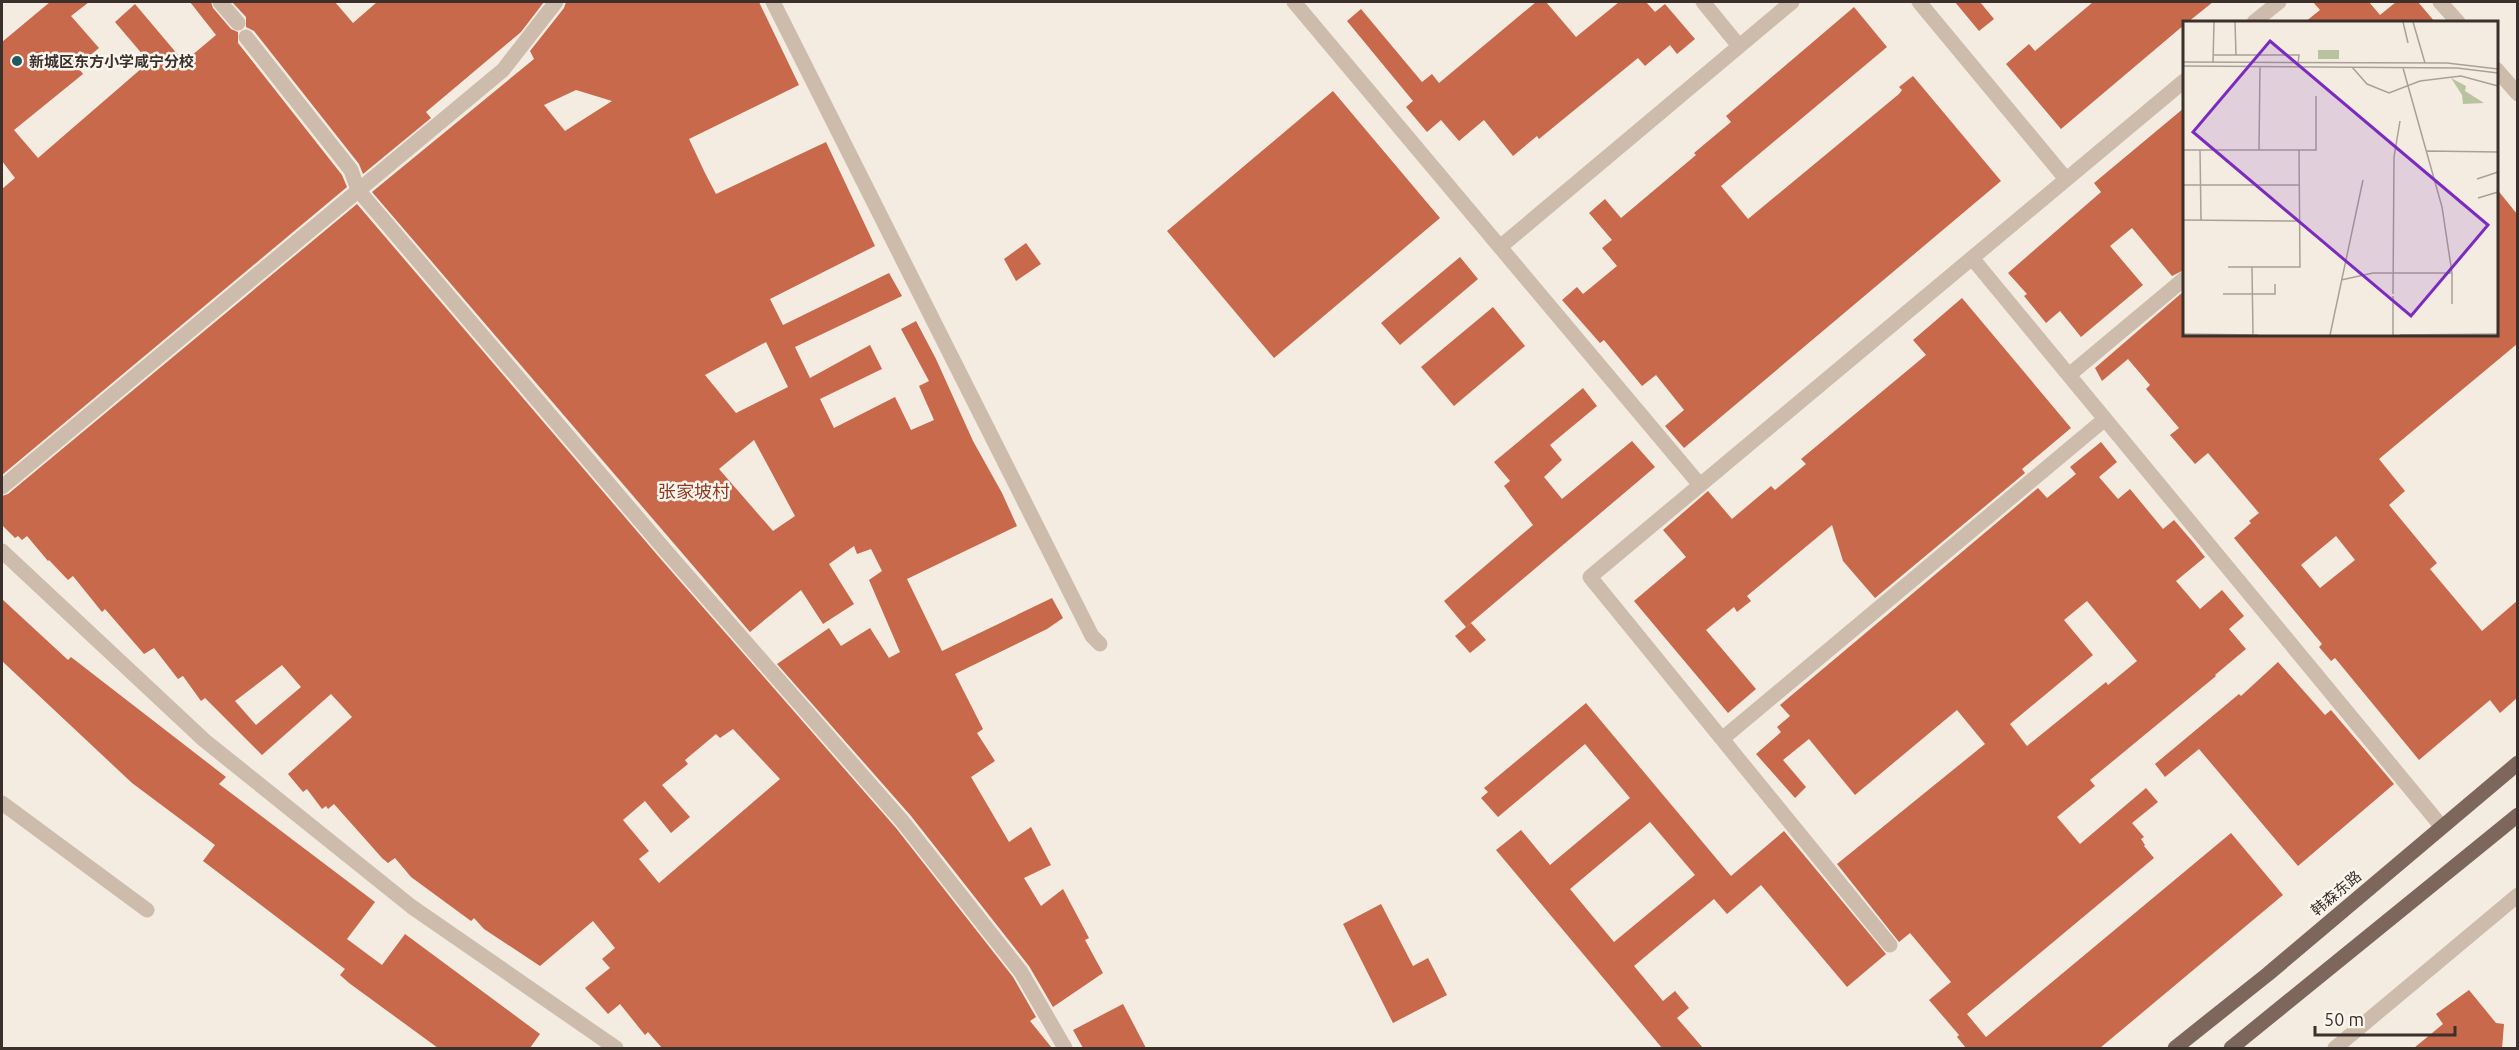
<svg xmlns="http://www.w3.org/2000/svg" width="2519" height="1050" font-family="Ubuntu,'Noto Sans SC',sans-serif">
	<rect width="100%" height="100%" fill="#f4ebe1"/>
	<!-- building -->
	<path fill="#c8694b" fill-rule="evenodd" d="M 50,2 L 89,2 L 71,16 L 99,48 L 77,66 L 83,74 L 14,130 L 38,158 L 149,62 L 115,22 L 135,4 L 184,62 L 216,35 L 190,2 L 211,2 L 213,8 L 231,29 L 238,32 L 238,43 L 342,175 L 347,187 L 2,475 L 2,189 L 15,178 L 2,161 L 2,42 Z
		M 232,2 L 335,2 L 353,23 L 377,2 L 544,2 L 521,32 L 426,112 L 431,118 L 363,174 L 359,164 L 254,31 L 246,27 L 246,17 Z
		M 566,2 L 759,2 L 799,85 L 689,139 L 705,173 L 716,194 L 826,142 L 875,246 L 770,299 L 783,325 L 889,273 L 902,296 L 795,347 L 810,378 L 870,345 L 882,369 L 820,399 L 834,428 L 895,397 L 911,430 L 934,420 L 919,386 L 929,381 L 901,329 L 916,321 L 936,359 L 973,441 L 1002,493 L 1017,526 L 907,579 L 942,651 L 1052,598 L 1063,618 L 1047,629 L 955,674 L 983,729 L 977,733 L 995,761 L 971,777 L 1009,842 L 1031,827 L 1051,865 L 1024,878 L 1041,906 L 1063,889 L 1089,938 L 1085,940 L 1103,973 L 1053,1007 L 1029,966 L 911,816 L 777,664 L 829,628 L 841,646 L 870,628 L 889,658 L 900,652 L 869,580 L 882,571 L 871,549 L 857,554 L 854,546 L 829,564 L 854,604 L 823,624 L 801,590 L 750,632 L 372,192 L 534,59 L 530,51 L 564,8 ZM 576,90 L 612,101 L 565,131 L 544,105 ZM 766,342 L 788,387 L 736,413 L 705,375 ZM 754,440 L 795,516 L 773,531 L 719,469 Z
		M 1536,2 L 1546,2 L 1576,37 L 1619,2 L 1646,2 L 1655,12 L 1665,4 L 1695,39 L 1677,54 L 1670,45 L 1645,66 L 1638,58 L 1539,139 L 1537,136 L 1513,156 L 1484,120 L 1459,141 L 1441,120 L 1427,132 L 1406,107 L 1413,101 L 1347,21 L 1361,9 L 1422,82 L 1432,74 L 1439,83 Z
		M 1955,2 L 1980,2 L 1994,19 L 1979,31 Z
		M 2093,2 L 2213,2 L 2188,22 L 2184,22 L 2184,25 L 2061,129 L 2006,64 L 2029,44 L 2035,51 Z
		M 2313,2 L 2369,2 L 2380,15 L 2396,2 L 2418,2 L 2435,22 L 2305,22 L 2320,10 Z
		M 1854,7 L 1887,47 L 1721,186 L 1748,219 L 1899,94 L 1902,90 L 1899,87 L 1913,76 L 2001,181 L 1684,448 L 1665,426 L 1684,410 L 1656,375 L 1642,386 L 1604,340 L 1600,343 L 1562,300 L 1577,287 L 1583,294 L 1617,266 L 1602,248 L 1612,240 L 1589,213 L 1605,199 L 1621,218 L 1696,155 L 1694,153 L 1731,122 L 1726,116 Z
		M 1333,91 L 1440,218 L 1274,358 L 1167,231 Z
		M 2184,108 L 2184,270 L 2172,276 L 2132,228 L 2110,246 L 2143,285 L 2081,337 L 2060,311 L 2046,323 L 2024,296 L 2027,294 L 2008,273 L 2101,192 L 2094,183 Z
		M 2496,188 L 2517,214 L 2517,344 L 2379,459 L 2405,491 L 2389,505 L 2437,563 L 2430,569 L 2482,631 L 2517,601 L 2517,698 L 2500,713 L 2490,700 L 2419,760 L 2335,658 L 2331,661 L 2319,647 L 2322,644 L 2234,538 L 2251,523 L 2249,521 L 2259,513 L 2208,453 L 2195,464 L 2170,435 L 2179,428 L 2146,389 L 2150,385 L 2128,359 L 2102,381 L 2095,368 L 2184,291 L 2184,334 L 2496,334 ZM 2336,536 L 2355,560 L 2320,588 L 2301,565 Z
		M 357,204 L 659,557 L 896,828 L 1013,977 L 1036,1017 L 1030,1021 L 1052,1048 L 662,1048 L 648,1032 L 645,1035 L 620,1004 L 608,1014 L 585,988 L 610,968 L 602,959 L 615,948 L 593,921 L 540,966 L 484,929 L 474,918 L 471,921 L 411,877 L 395,858 L 388,863 L 382,858 L 334,804 L 328,809 L 326,806 L 322,809 L 307,789 L 303,792 L 288,774 L 352,717 L 331,694 L 262,755 L 205,698 L 201,701 L 183,676 L 178,679 L 154,648 L 144,654 L 105,609 L 102,612 L 73,576 L 68,580 L 49,560 L 48,561 L 27,536 L 22,540 L 18,536 L 15,538 L 2,525 L 2,496 L 8,494 ZM 282,665 L 301,687 L 256,725 L 235,701 ZM 733,729 L 780,779 L 659,883 L 639,859 L 649,851 L 623,820 L 645,801 L 671,833 L 690,817 L 662,785 L 688,764 L 685,760 L 716,734 L 720,738 Z
		M 1026,243 L 1041,264 L 1016,281 L 1004,259 Z
		M 1460,257 L 1478,279 L 1400,345 L 1381,323 Z
		M 1962,298 L 2071,428 L 2022,469 L 2025,473 L 1875,598 L 1843,561 L 1832,525 L 1747,596 L 1751,601 L 1737,612 L 1734,607 L 1706,630 L 1756,689 L 1728,713 L 1634,601 L 1686,557 L 1663,530 L 1708,491 L 1732,519 L 1771,486 L 1775,490 L 1806,464 L 1801,459 L 1926,355 L 1913,340 Z
		M 1493,307 L 1525,346 L 1454,406 L 1421,367 Z
		M 1583,388 L 1597,406 L 1550,445 L 1562,460 L 1544,477 L 1562,499 L 1632,441 L 1655,467 L 1466,627 L 1444,601 L 1533,525 L 1504,486 L 1510,481 L 1494,462 Z
		M 2101,442 L 2117,462 L 2099,477 L 2118,499 L 2130,489 L 2163,529 L 2174,520 L 2193,542 L 2205,557 L 2176,581 L 2200,609 L 2222,590 L 2244,616 L 2229,629 L 2246,649 L 2215,675 L 2216,676 L 2090,780 L 2095,786 L 2057,817 L 2080,844 L 2146,788 L 2158,802 L 2132,823 L 2144,837 L 2141,839 L 2145,845 L 2144,846 L 2154,858 L 1967,1014 L 1986,1037 L 2231,833 L 2283,895 L 2100,1048 L 1966,1048 L 1957,1037 L 1959,1035 L 1929,1000 L 1951,982 L 1910,933 L 1899,942 L 1837,864 L 1985,744 L 1957,710 L 1855,795 L 1809,739 L 1783,760 L 1806,787 L 1795,798 L 1756,754 L 1781,732 L 1777,727 L 1790,716 L 1780,705 L 2038,488 L 2047,498 L 2076,474 L 2070,467 ZM 2087,601 L 2137,661 L 2108,685 L 2106,682 L 2027,746 L 2010,724 L 2093,655 L 2064,620 Z
		M 2,599 L 68,660 L 71,657 L 226,777 L 219,784 L 375,902 L 347,939 L 382,965 L 405,934 L 540,1034 L 530,1048 L 438,1048 L 349,983 L 340,975 L 345,969 L 203,861 L 215,845 L 132,783 L 2,661 Z
		M 1471,623 L 1486,640 L 1470,653 L 1455,636 Z
		M 2278,662 L 2325,715 L 2331,710 L 2394,784 L 2298,866 L 2199,749 L 2165,777 L 2155,764 L 2239,694 L 2241,696 Z
		M 1586,703 L 1731,876 L 1784,831 L 1886,954 L 1847,987 L 1761,885 L 1727,914 L 1714,899 L 1634,966 L 1663,1001 L 1675,991 L 1689,1008 L 1677,1018 L 1703,1048 L 1662,1048 L 1496,850 L 1521,830 L 1550,865 L 1630,798 L 1585,744 L 1498,817 L 1481,798 L 1488,792 L 1484,788 ZM 1650,822 L 1695,875 L 1614,942 L 1570,889 Z
		M 1381,904 L 1413,966 L 1428,958 L 1447,995 L 1393,1023 L 1343,924 Z
		M 2469,990 L 2496,1023 L 2504,1024 L 2502,1048 L 2414,1048 L 2443,1024 L 2436,1014 Z
		M 1123,1004 L 1146,1048 L 1083,1048 L 1073,1030 Z"/>
	<g fill="none" stroke-linecap="round" stroke-linejoin="round">
		<!-- minor -->
		<path stroke="#cdbbac" stroke-width="15" d="M 220,2 L 238,23
			M 773,2 L 1092,636 L 1100,644
			M 1294,2 L 1700,485
			M 1703,2 L 1739,46
			M 1919,2 L 2066,179
			M 2440,2 L 2458,22
			M 2254,22 L 2279,2
			M 246,37 L 351,170 L 358,190 L 666,551 L 903,822 L 1021,972 L 1065,1048
			M 2496,69 L 2518,94
			M 2184,81 L 1972,258 L 2442,827
			M 1500,247 L 1792,2
			M 2069,375 L 2184,279
			M 2,487 L 503,70 L 556,2
			M 2,551 L 204,740 L 412,907 L 616,1048
			M 1722,739 L 2105,419
			M 2,803 L 147,910
			M 1890,945 L 1590,577 L 1972,258
			M 2335,1048 L 2518,895"/>
		<!-- major -->
		<path stroke="#7d675c" stroke-width="15" d="M 2175,1048 L 2268,974 L 2518,763
			M 2231,1048 L 2518,815"/>
	</g>
	<!-- markers -->
	<circle fill="#1f5a5e" stroke="#fbf5ee" stroke-width="2" cx="17" cy="61" r="6"/>
	<g text-anchor="middle" dominant-baseline="central" stroke-width="5" stroke-linejoin="round" paint-order="stroke">
		<!-- poi labels -->
		<g font-size="15" font-weight="bold" fill="#3b302b" stroke="#fbf5ee" text-anchor="start">
			<text x="29" y="61">新城区东方小学咸宁分校</text>
		</g>
		<!-- street labels -->
		<g font-size="15" fill="#3b302b" stroke="#fbf5ee">
			<text transform="translate(2336 893) rotate(-40)">韩森东路</text>
		</g>
		<!-- quarter labels -->
		<g font-size="18" fill="#8c3b22" stroke="#fbf5ee">
			<text x="694" y="491">张家坡村</text>
		</g>
	</g>
	<!-- overview -->
	<g transform="translate(2183 21)">
		<rect width="315" height="315" fill="#f4ebe1"/>
		<path d="M 268,57 L 283,65 L 282,70 L 301,82 L 280,83 L 279,74 Z" fill="#b8c4a0"/>
		<path d="M 135,29 L 156,29 L 156,38 L 135,38 Z" fill="#b8c4a0"/>
		<path fill="none" stroke="#aaa098" stroke-width="1.5" d="M 52,1 L 53,34M 220,1 L 225,22M 230,1 L 242,42M 31,34 L 116,34 L 115,43M 0,41 L 264,42 L 315,48M 30,42 L 31,1M 0,45 L 274,47 L 315,52M 169,46 L 184,63 L 206,72 L 237,60 L 278,55 L 315,65M 220,47 L 259,186 L 269,252 L 269,283M 0,129 L 76,129 L 77,45M 17,129 L 18,199M 76,129 L 133,129 L 133,75M 244,130 L 315,131M 294,158 L 315,151M 0,164 L 116,164M 295,177 L 315,171M 0,199 L 116,200M 45,246 L 117,246 L 116,129M 69,246 L 70,313M 158,259 L 190,252 L 269,252M 40,273 L 92,273 L 92,263M 210,273 L 211,136 L 217,100M 210,275 L 210,314M 0,313 L 75,314M 147,314 L 180,159M 217,314 L 315,313"/>
		<path fill="#7b2cbf" fill-opacity="0.15" stroke="#7b2cbf" stroke-width="3" d="M 87,20 L 305,204 L 228,295 L 10,111 Z"/>
		<rect width="315" height="315" fill="none" stroke="#3b302b" stroke-width="3"/>
	</g>
	<!-- border -->
	<rect width="2519" height="1050" fill="none" stroke="#3b302b" stroke-width="6"/>
	<!-- scale -->
	<path d="M2315 1026v9h140v-9" fill="none" stroke="#3b302b" stroke-width="3"/>
	<text x="2324" y="1026" font-size="18" fill="#3b302b" stroke="#fbf5ee" stroke-width="4.5" paint-order="stroke">50 m</text>
</svg>
